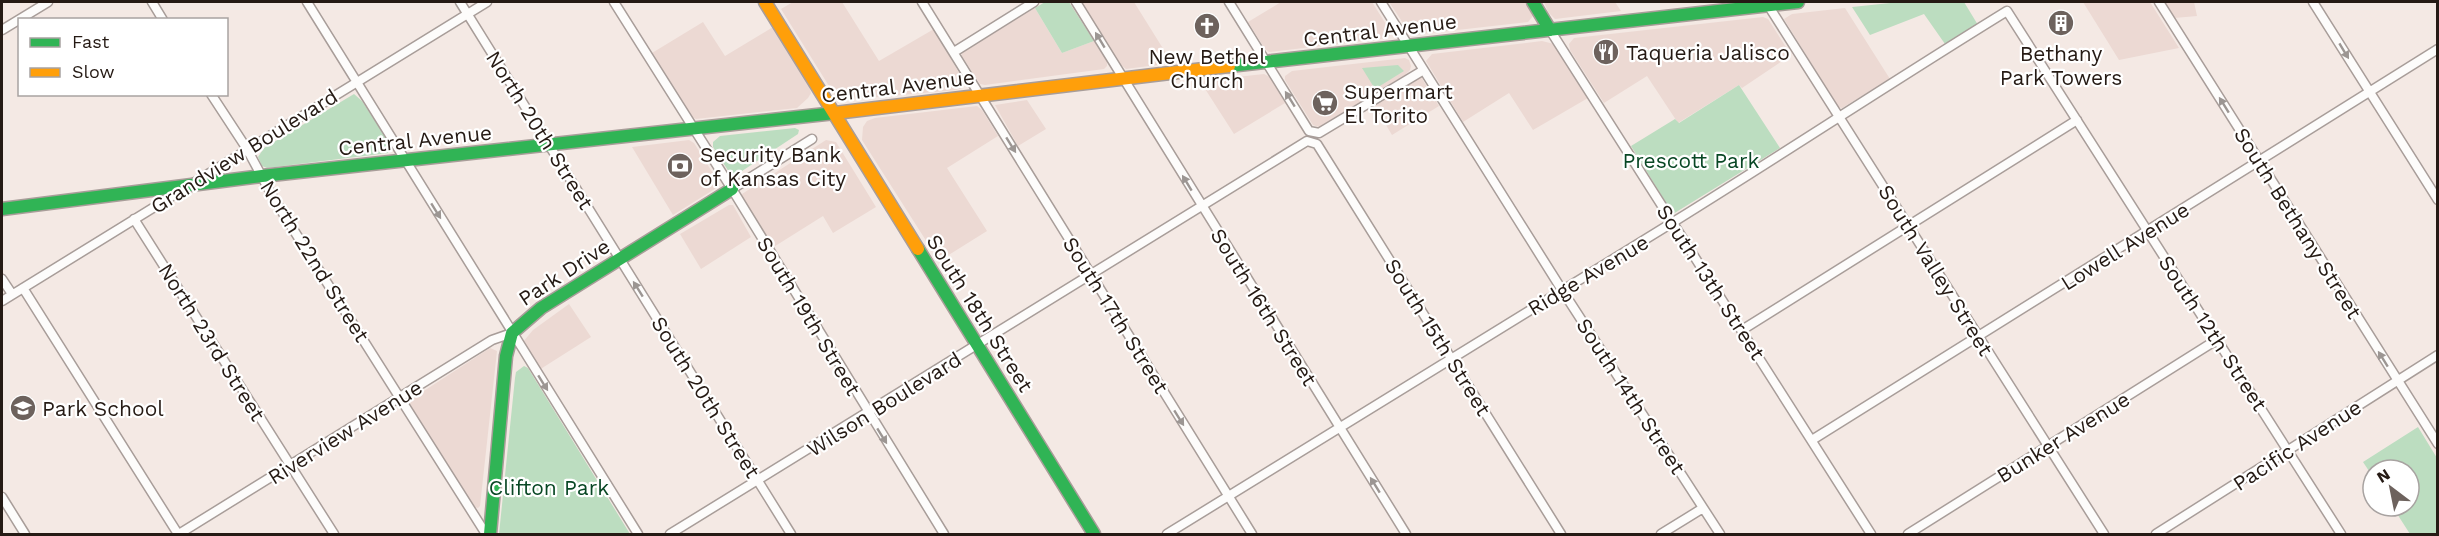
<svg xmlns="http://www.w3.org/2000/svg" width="2439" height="536" font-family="'Work Sans',sans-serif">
	<rect width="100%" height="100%" fill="#f4e9e4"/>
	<!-- commercial -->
	<path fill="#ecd9d3" d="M 793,2 L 842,2 L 879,61 L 934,29 L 964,82 L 962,88 L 956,90 L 846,100 L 839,98 L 834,94 L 781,9 Z
		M 1081,2 L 1134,2 L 1172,63 L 1126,69 L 1120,64 Z
		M 1281,2 L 1372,2 L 1389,29 L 1390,35 L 1388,38 L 1269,52 L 1265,49 L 1248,22 Z
		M 1389,2 L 1524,2 L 1533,16 L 1528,22 L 1413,35 L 1409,32 Z
		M 1544,2 L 1615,2 L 1621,11 L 1555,19 L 1548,12 Z
		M 2083,2 L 2150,2 L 2179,48 L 2119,60 Z
		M 2163,2 L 2194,2 L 2197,16 L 2174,18 Z
		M 1035,8 L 1062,53 L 1094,41 L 1107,61 L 1107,66 L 1104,69 L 985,85 L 980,84 L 962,56 L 962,52 Z
		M 1845,8 L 1890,79 L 1842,108 L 1838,107 L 1784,19 L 1792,14 Z
		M 1763,17 L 1768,19 L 1791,55 L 1742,88 L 1739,85 L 1678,123 L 1647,76 L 1604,103 L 1570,50 L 1569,44 L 1574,38 Z
		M 703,22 L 725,56 L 773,27 L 809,86 L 811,93 L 808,98 L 797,108 L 696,119 L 692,117 L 652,53 Z
		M 1542,41 L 1554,44 L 1588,98 L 1533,130 L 1509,93 L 1463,122 L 1426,61 L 1432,54 Z
		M 1405,58 L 1409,60 L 1411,66 L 1410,70 L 1405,75 L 1319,127 L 1313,125 L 1285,80 L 1285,76 L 1292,71 Z
		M 1264,74 L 1270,77 L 1285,103 L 1234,134 L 1200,81 Z
		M 1421,77 L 1439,106 L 1392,135 L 1374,105 Z
		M 1027,100 L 1046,129 L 1018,146 L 995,105 Z
		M 977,106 L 982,110 L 998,136 L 947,168 L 987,231 L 939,261 L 862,140 L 863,127 L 867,121 L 875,118 Z
		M 689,140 L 694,143 L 719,183 L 718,187 L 673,215 L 632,147 Z
		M 826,140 L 836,142 L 839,147 L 876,207 L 833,233 L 823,216 L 772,248 L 742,199 L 742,194 Z
		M 729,205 L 733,205 L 751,237 L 701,269 L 680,234 Z
		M 569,304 L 591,337 L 539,370 L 523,342 L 533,330 Z
		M 490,348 L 497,351 L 480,506 L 478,508 L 474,507 L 408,403 L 410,400 Z"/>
	<!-- green -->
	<path fill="#bcddc0" d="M 1045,2 L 1069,2 L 1094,41 L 1062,53 L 1035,8 Z
		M 1900,2 L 1964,2 L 1978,25 L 1945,44 L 1924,14 L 1870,35 L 1852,7 Z
		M 1398,65 L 1404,71 L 1375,89 L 1362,68 Z
		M 1739,85 L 1780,148 L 1673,214 L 1631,146 L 1675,119 L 1679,123 Z
		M 354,94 L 362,101 L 392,147 L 388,153 L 267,168 L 262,166 L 258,157 L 264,148 Z
		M 795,128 L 799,130 L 798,134 L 739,173 L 733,174 L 729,172 L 713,147 L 713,142 L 720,136 Z
		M 524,366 L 528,368 L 630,534 L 499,534 L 515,378 L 516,372 Z
		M 2418,427 L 2437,458 L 2437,534 L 2410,534 L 2392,506 L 2409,506 L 2409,470 L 2373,470 L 2373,477 L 2363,462 Z"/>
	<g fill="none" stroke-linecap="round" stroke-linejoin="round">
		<!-- street casing -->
		<g stroke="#a89d99" stroke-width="11">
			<path id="street" d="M 152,2 L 163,20
				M 307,2 L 638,534
				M 460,2 L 791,534
				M 614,2 L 732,189 L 944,534
				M 922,2 L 1252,534
				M 1076,2 L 1406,534
				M 1229,2 L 1309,131 L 1319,133 L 1422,71
				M 1381,2 L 1562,290 L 1720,534
				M 2159,2 L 2438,444
				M 2313,2 L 2438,200
				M 1768,5 L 2104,534
				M 2,30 L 48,2
				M 1550,30 L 1871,534
				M 954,52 L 1034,2
				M 211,94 L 247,149 L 274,199 L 486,534
				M 732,189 L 812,139
				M 134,219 L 334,534
				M 2,279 L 12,294
				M 23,288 L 178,534
				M 2,301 L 487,2
				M 1742,330 L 2077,120
				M 1812,440 L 2438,49
				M 2,497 L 25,534
				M 179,534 L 492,340 L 512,333
				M 670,534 L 1307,141 L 1317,144 L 1561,534
				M 1167,534 C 1336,429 1506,326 1675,221 C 1786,152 1895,80 2007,11 L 2341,534
				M 1661,534 L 1703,508
				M 1908,534 L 2218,339
				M 2156,534 L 2438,355"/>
		</g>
		<!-- fast casing -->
		<g stroke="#a89d99" stroke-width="15">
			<path id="fast" d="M 1533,2 L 1550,30
				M 1229,66 L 1798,2
				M 2,209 L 262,176 L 835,113
				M 918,249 L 1094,534
				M 490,534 L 506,356 L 512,333 L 541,308 L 732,189"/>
		</g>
		<!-- slow casing -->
		<g stroke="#a89d99" stroke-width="15">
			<path id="slow" d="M 765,2 L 918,249
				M 835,113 L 1229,66"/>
		</g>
		<!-- street -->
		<use href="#street" stroke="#fdfcfb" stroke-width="8"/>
		<!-- fast -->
		<use href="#fast" stroke="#30b455" stroke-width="12"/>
		<!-- slow -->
		<use href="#slow" stroke="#ff9f0a" stroke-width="12"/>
	</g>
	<!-- one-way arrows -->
	<defs><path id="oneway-solid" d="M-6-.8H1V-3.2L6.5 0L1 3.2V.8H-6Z" transform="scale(1.5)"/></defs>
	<g fill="#9c9693">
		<use href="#oneway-solid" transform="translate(1100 40) rotate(-121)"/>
		<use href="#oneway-solid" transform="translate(2344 51) rotate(59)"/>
		<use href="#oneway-solid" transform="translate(1290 99) rotate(-122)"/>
		<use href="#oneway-solid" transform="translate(2224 105) rotate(-122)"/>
		<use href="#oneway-solid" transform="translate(1011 145) rotate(58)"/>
		<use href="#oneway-solid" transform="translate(1187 183) rotate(-121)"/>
		<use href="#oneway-solid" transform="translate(436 211) rotate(58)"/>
		<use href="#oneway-solid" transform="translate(638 289) rotate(-122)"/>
		<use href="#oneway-solid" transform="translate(2383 359) rotate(-122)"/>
		<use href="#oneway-solid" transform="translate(543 383) rotate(58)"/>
		<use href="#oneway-solid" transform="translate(1179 418) rotate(58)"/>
		<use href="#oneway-solid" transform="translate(882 436) rotate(58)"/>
		<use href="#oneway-solid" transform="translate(1375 485) rotate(-122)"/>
	</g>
	<!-- icons -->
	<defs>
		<g id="building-disc" transform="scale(1.35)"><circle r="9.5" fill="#6d625d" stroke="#fff"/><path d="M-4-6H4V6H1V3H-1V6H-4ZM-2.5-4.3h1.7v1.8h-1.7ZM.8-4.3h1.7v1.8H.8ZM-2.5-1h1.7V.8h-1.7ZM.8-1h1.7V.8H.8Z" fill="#fff"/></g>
		<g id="church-disc" transform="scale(1.35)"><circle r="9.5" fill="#6d625d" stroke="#fff"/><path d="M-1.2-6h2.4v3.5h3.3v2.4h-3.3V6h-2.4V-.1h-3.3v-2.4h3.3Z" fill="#fff"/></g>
		<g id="restaurant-disc" transform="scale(1.35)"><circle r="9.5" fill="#6d625d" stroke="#fff"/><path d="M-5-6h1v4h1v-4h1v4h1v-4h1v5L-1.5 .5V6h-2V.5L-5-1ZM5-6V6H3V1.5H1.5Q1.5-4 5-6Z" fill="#fff"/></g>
		<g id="supermarket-disc" transform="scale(1.35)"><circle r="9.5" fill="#6d625d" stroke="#fff"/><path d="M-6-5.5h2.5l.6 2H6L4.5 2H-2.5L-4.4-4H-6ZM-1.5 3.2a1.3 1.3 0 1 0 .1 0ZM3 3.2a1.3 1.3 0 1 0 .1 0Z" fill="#fff"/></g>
		<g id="bank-disc" transform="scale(1.35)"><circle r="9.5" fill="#6d625d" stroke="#fff"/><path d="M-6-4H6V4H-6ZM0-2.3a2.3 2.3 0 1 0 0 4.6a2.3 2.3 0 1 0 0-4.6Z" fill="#fff"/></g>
		<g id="school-disc" transform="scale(1.35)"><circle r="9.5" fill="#6d625d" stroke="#fff"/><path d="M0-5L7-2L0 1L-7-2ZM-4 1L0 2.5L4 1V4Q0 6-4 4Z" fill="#fff"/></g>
	</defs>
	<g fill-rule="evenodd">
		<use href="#building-disc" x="2061" y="23"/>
		<use href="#church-disc" x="1207" y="26"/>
		<use href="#restaurant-disc" x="1606" y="52"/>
		<use href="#supermarket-disc" x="1325" y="103"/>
		<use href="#bank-disc" x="680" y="166"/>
		<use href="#school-disc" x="23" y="408"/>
	</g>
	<g text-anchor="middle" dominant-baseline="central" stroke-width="4.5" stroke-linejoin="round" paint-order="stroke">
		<!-- street labels -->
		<g font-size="21" fill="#251a14" stroke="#fff">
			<text transform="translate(1380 30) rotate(-7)">Central Avenue</text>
			<text transform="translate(898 86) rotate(-7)">Central Avenue</text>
			<text transform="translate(540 130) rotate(58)">North 20th Street</text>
			<text transform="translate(415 140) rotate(-6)">Central Avenue</text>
			<text transform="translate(244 151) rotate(-32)">Grandview Boulevard</text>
			<text transform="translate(2298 223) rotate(58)">South Bethany Street</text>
			<text transform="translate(2125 246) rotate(-32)">Lowell Avenue</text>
			<text transform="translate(315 261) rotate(58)">North 22nd Street</text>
			<text transform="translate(1936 270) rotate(58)">South Valley Street</text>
			<text transform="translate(564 272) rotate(-33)">Park Drive</text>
			<text transform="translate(1588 275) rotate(-31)">Ridge Avenue</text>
			<text transform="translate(1711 282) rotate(57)">South 13th Street</text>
			<text transform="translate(1264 307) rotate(58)">South 16th Street</text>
			<text transform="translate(980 313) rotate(58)">South 18th Street</text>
			<text transform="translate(1116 315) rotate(58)">South 17th Street</text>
			<text transform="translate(809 316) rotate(59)">South 19th Street</text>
			<text transform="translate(2213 333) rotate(57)">South 12th Street</text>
			<text transform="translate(1438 337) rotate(58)">South 15th Street</text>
			<text transform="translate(212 342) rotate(58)">North 23rd Street</text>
			<text transform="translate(1631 396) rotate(57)">South 14th Street</text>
			<text transform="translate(706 397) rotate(58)">South 20th Street</text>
			<text transform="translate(884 404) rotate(-32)">Wilson Boulevard</text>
			<text transform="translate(345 432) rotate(-32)">Riverview Avenue</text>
			<text transform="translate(2063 437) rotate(-32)">Bunker Avenue</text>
			<text transform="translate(2297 445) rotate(-33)">Pacific Avenue</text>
		</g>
		<!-- poi labels -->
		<g font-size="21" fill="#251a14" stroke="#fff" text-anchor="start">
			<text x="1626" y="52">Taqueria Jalisco</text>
			<text x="2061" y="53" text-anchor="middle">Bethany<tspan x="2061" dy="24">Park Towers</tspan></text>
			<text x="1207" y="56" text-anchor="middle">New Bethel<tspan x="1207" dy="24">Church</tspan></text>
			<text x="1344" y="91">Supermart<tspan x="1344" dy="24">El Torito</tspan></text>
			<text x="700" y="154">Security Bank<tspan x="700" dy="24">of Kansas City</tspan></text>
			<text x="42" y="408">Park School</text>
		</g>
		<!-- park labels -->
		<g font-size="21" fill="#084724" stroke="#fff">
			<text x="1691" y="160">Prescott Park</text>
			<text x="549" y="487">Clifton Park</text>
		</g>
	</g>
	<!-- border -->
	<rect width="2439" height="536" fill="none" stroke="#251a14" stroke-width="6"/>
	<!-- legend -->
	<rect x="18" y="18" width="210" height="78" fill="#ffffff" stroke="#a8a3a1" stroke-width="1.5"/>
	<rect x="30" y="38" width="30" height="9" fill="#30b455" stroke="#a8a3a1" stroke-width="1.5"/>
	<text x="72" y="48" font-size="18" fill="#251a14">Fast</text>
	<rect x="30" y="68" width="30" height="9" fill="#ff9f0a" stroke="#a8a3a1" stroke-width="1.5"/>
	<text x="72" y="78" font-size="18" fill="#251a14">Slow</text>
	<!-- north arrow -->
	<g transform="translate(2391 488) rotate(328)"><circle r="28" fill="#ffffff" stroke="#a8a3a1" stroke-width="1.5"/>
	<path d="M0-4.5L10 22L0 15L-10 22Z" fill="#6d625d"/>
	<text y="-9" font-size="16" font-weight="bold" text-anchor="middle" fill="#251a14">N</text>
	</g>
</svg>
